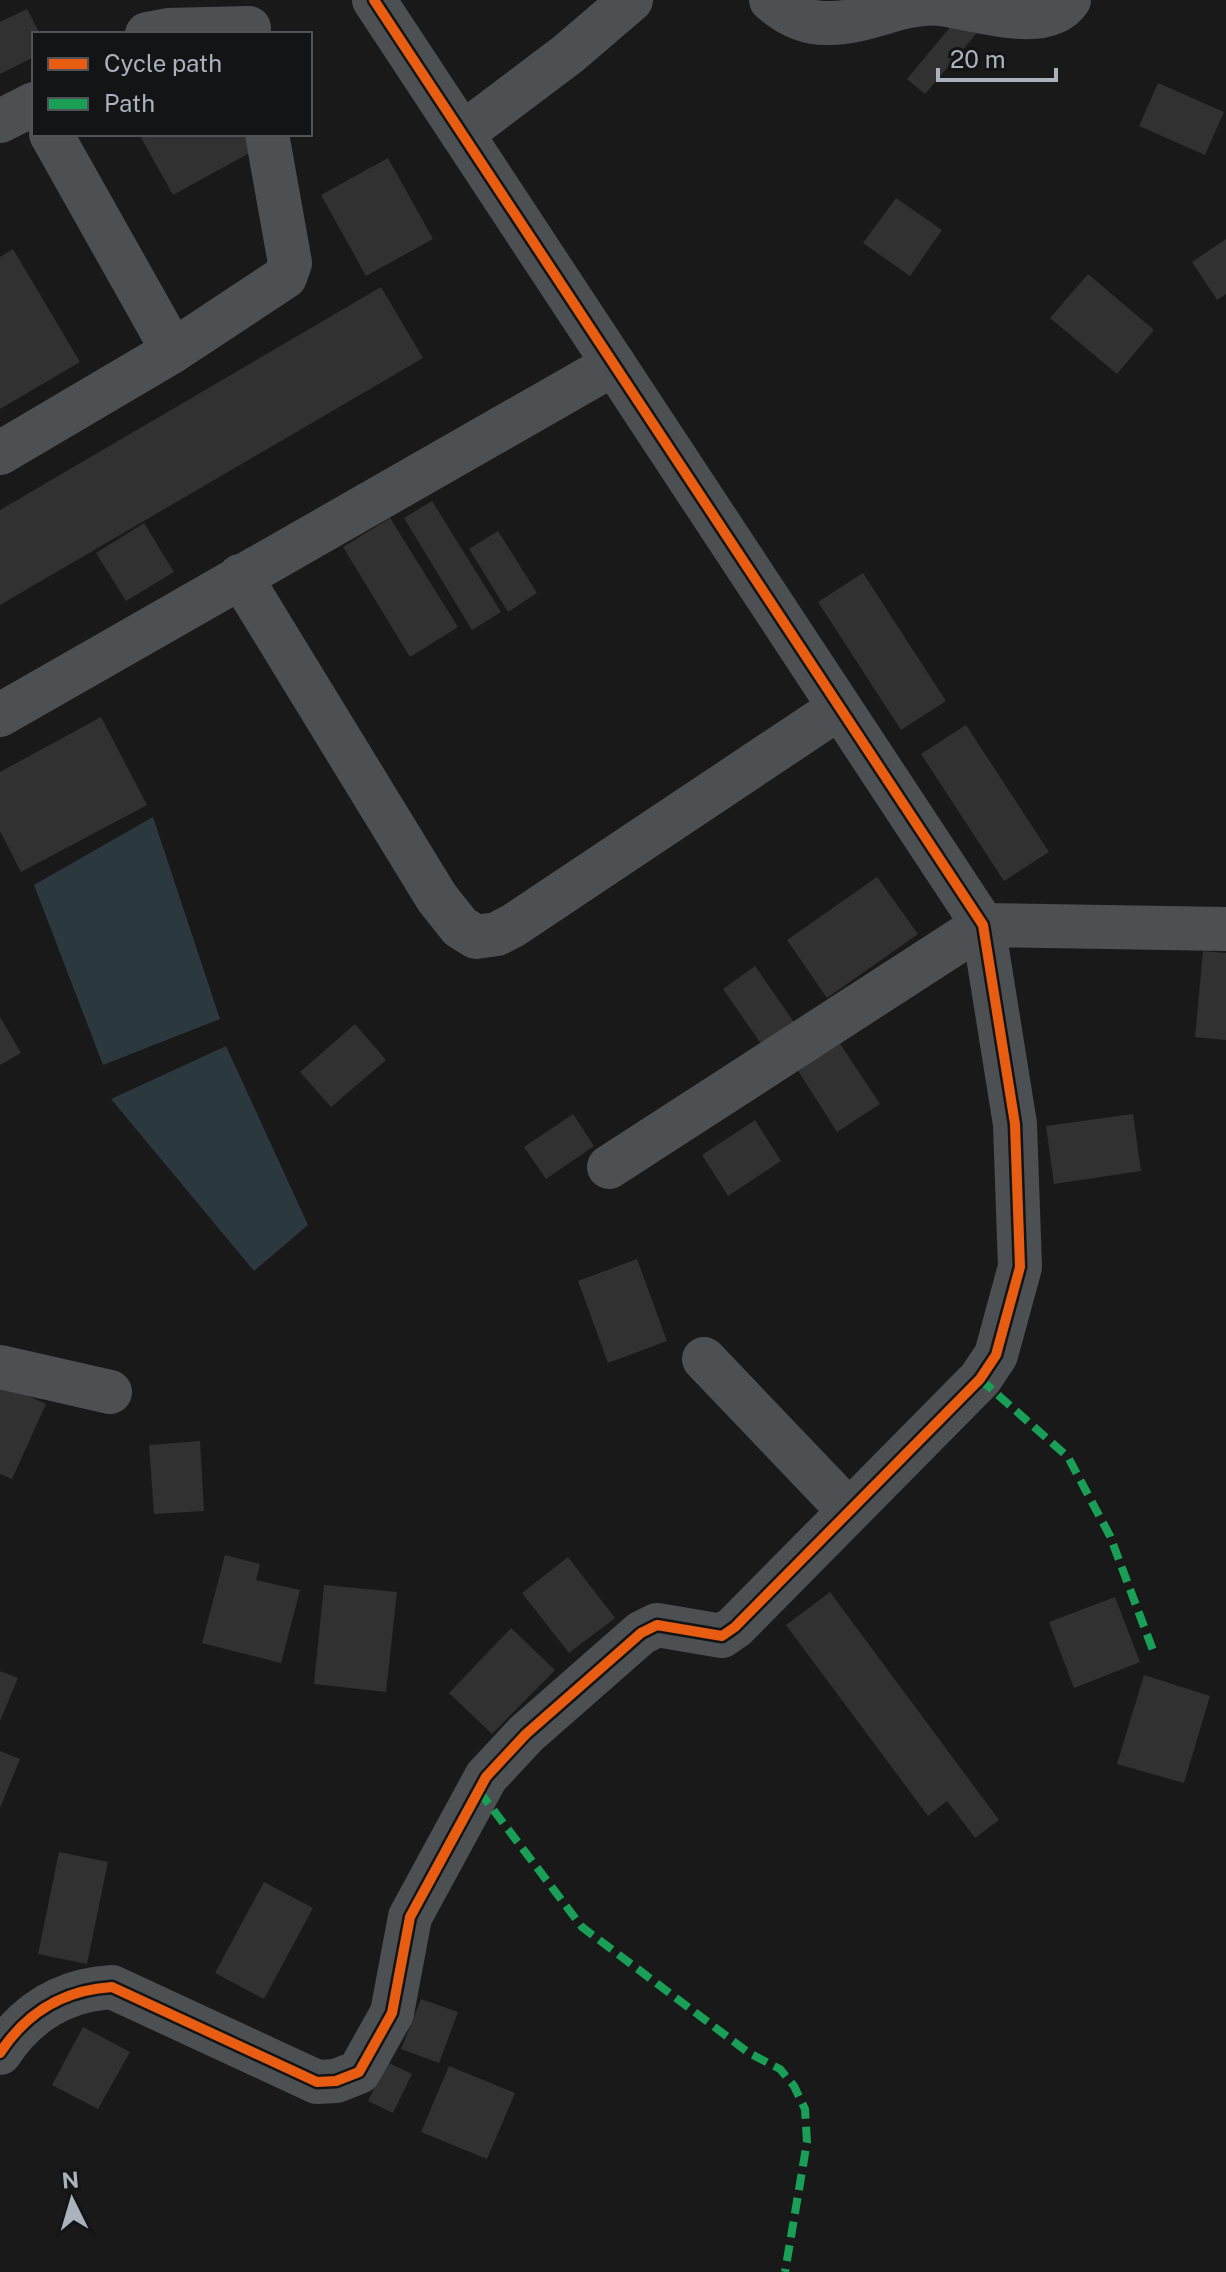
<svg xmlns="http://www.w3.org/2000/svg" width="1226" height="2272" font-family="'Public Sans',sans-serif">
	<rect width="100%" height="100%" fill="#19191a"/>
	<!-- water -->
	<path fill="#2b383d" d="M 153,817 L 220,1019 L 103,1065 L 34,885 Z
		M 226,1046 L 308,1225 L 254,1271 L 111,1099 Z"/>
	<!-- building -->
	<path fill="#313132" d="M 27,9 L 40,34 L 34,34 L 34,57 L 0,74 L 0,22 Z
		M 957,19 L 976,34 L 925,94 L 907,79 Z
		M 1158,83 L 1224,112 L 1205,155 L 1139,126 Z
		M 139,134 L 243,134 L 253,151 L 173,195 Z
		M 388,158 L 433,239 L 366,276 L 321,195 Z
		M 896,198 L 942,230 L 910,276 L 863,243 Z
		M 1226,239 L 1226,294 L 1217,300 L 1192,262 Z
		M 13,249 L 80,362 L 0,409 L 0,257 Z
		M 1088,274 L 1154,330 L 1117,374 L 1050,318 Z
		M 381,287 L 423,358 L 0,605 L 0,510 Z
		M 432,501 L 501,612 L 472,630 L 404,518 Z
		M 390,518 L 458,627 L 410,657 L 343,547 Z
		M 144,523 L 174,572 L 126,601 L 96,553 Z
		M 498,531 L 537,593 L 508,612 L 469,549 Z
		M 863,573 L 946,701 L 901,730 L 818,602 Z
		M 101,717 L 147,805 L 21,872 L 0,831 L 0,772 Z
		M 966,725 L 1049,852 L 1004,881 L 921,754 Z
		M 877,877 L 918,934 L 827,998 L 787,940 Z
		M 1203,951 L 1226,953 L 1226,1040 L 1195,1037 Z
		M 755,966 L 798,1028 L 766,1051 L 723,989 Z
		M 0,1017 L 21,1053 L 0,1065 Z
		M 355,1024 L 386,1060 L 331,1107 L 300,1072 Z
		M 837,1039 L 880,1104 L 837,1132 L 795,1066 Z
		M 573,1114 L 594,1146 L 546,1179 L 524,1147 Z
		M 1133,1114 L 1141,1171 L 1054,1184 L 1046,1126 Z
		M 755,1120 L 781,1161 L 728,1196 L 702,1155 Z
		M 637,1259 L 667,1341 L 608,1363 L 578,1281 Z
		M 0,1383 L 46,1404 L 12,1479 L 0,1474 Z
		M 200,1441 L 204,1511 L 154,1514 L 149,1445 Z
		M 225,1555 L 260,1564 L 256,1580 L 300,1590 L 281,1663 L 202,1643 Z
		M 568,1557 L 615,1618 L 569,1653 L 522,1593 Z
		M 324,1585 L 397,1592 L 386,1692 L 314,1684 Z
		M 830,1592 L 999,1820 L 975,1838 L 947,1801 L 928,1816 L 786,1625 Z
		M 1115,1597 L 1140,1662 L 1074,1688 L 1049,1622 Z
		M 511,1628 L 555,1670 L 492,1734 L 449,1693 Z
		M 0,1671 L 18,1678 L 0,1721 Z
		M 1144,1675 L 1210,1696 L 1184,1783 L 1117,1764 Z
		M 0,1751 L 20,1759 L 0,1808 Z
		M 59,1852 L 108,1862 L 87,1964 L 38,1954 Z
		M 264,1882 L 313,1908 L 264,1999 L 215,1973 Z
		M 421,1999 L 458,2012 L 439,2063 L 401,2049 Z
		M 83,2027 L 130,2052 L 98,2109 L 52,2085 Z
		M 387,2062 L 412,2074 L 393,2113 L 368,2101 Z
		M 449,2066 L 515,2093 L 487,2159 L 421,2132 Z"/>
	<g fill="none" stroke-linecap="round" stroke-linejoin="round">
		<!-- minor -->
		<path stroke="#4d5053" stroke-width="44" d="M 771,0 C 787,14 805,23 826,23 C 865,25 902,0 941,4 C 975,8 1046,34 1069,0
			M 147,34 L 168,30 L 249,28
			M 0,121 L 34,104
			M 51,134 L 173,351
			M 462,134 L 568,54 L 631,0
			M 0,453 L 173,351 L 285,277 L 290,263 L 267,134
			M 240,576 L 437,898 L 460,927 L 476,937 L 497,934 L 514,925 L 839,708
			M 0,715 L 614,364
			M 609,1167 L 983,925 L 1226,929
			M 704,1359 L 849,1511
			M 0,1367 L 110,1392
			M 0,2053 C 26,2013 63,1990 112,1987 L 317,2082 L 336,2081 L 359,2072 L 392,2013 L 410,1917 L 486,1777 L 526,1734 L 641,1633 L 657,1625 L 722,1636 L 735,1627 L 980,1379 L 996,1355 L 1020,1267 L 1015,1124 L 983,925 L 374,0"/>
		<!-- quiet -->
		<path stroke="#1a9f57" stroke-width="8" stroke-dasharray="16 8" stroke-linecap="butt" d="M 980,1379 L 1068,1457 L 1110,1536 L 1154,1653
			M 479,1791 L 582,1927 L 749,2053 L 780,2069 L 794,2086 L 805,2109 L 807,2142 L 785,2272"/>
		<!-- cycleway casing -->
		<g stroke="#131416" stroke-width="15">
			<path id="cycleway" d="M 0,2053 C 26,2013 63,1990 112,1987 L 317,2082 L 336,2081 L 359,2072 L 392,2013 L 410,1917 L 486,1777 L 526,1734 L 641,1633 L 657,1625 L 722,1636 L 735,1627 L 980,1379 L 996,1355 L 1020,1267 L 1015,1124 L 983,925 L 374,0"/>
		</g>
		<!-- cycleway -->
		<use href="#cycleway" stroke="#e95d12" stroke-width="10"/>
	</g>
	<!-- legend -->
	<rect x="32" y="32" width="280" height="104" fill="#131416" stroke="#4f5358" stroke-width="2"/>
	<rect x="48" y="58" width="40" height="12" fill="#e95d12" stroke="#4f5358" stroke-width="2"/>
	<text x="104" y="72" font-size="24" fill="#aab2bc">Cycle path</text>
	<rect x="48" y="98" width="40" height="12" fill="#1a9f57" stroke="#4f5358" stroke-width="2"/>
	<text x="104" y="112" font-size="24" fill="#aab2bc">Path</text>
	<!-- north arrow -->
	<g transform="translate(72 2200) rotate(355)" stroke="#131416" stroke-width="6" paint-order="stroke">
	<path d="M0-6L14 30L0 20L-14 30Z" fill="#aab2bc"/>
	<text y="-12" font-size="22" font-weight="bold" text-anchor="middle" fill="#aab2bc">N</text>
	</g>
	<!-- scale -->
	<path d="M938 68v12h118v-12" fill="none" stroke="#aab2bc" stroke-width="4"/>
	<text x="950" y="68" font-size="24" fill="#aab2bc" stroke="#131416" stroke-width="6" paint-order="stroke">20 m</text>
</svg>
